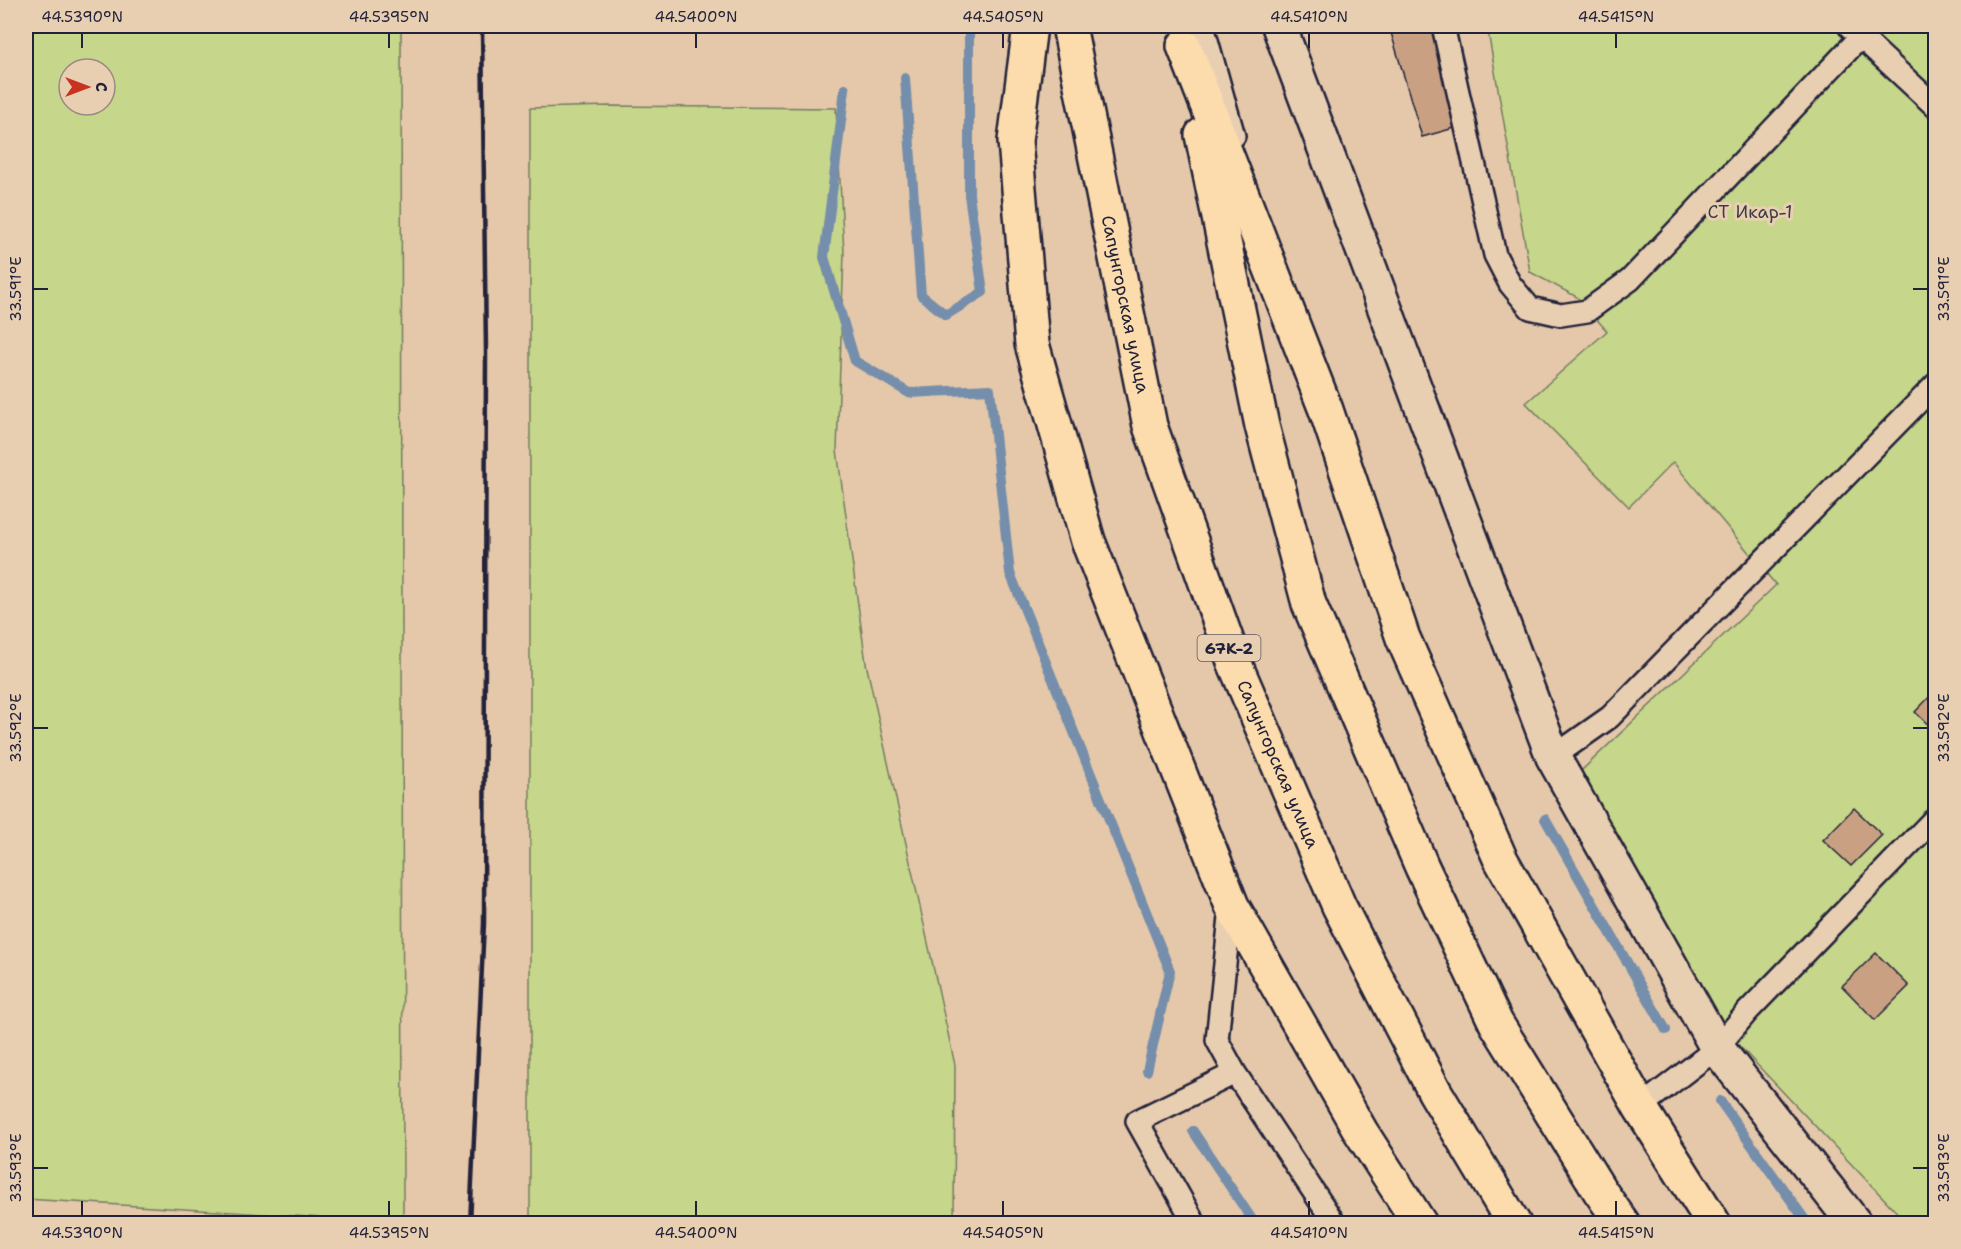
<svg xmlns="http://www.w3.org/2000/svg" width="1961" height="1249" font-family="'Shantell Sans',sans-serif">
	<rect width="100%" height="100%" fill="#e5c8a9"/>
	<filter id="ink" filterUnits="userSpaceOnUse"><feTurbulence type="fractalNoise" baseFrequency=".0167" numOctaves="2"/><feDisplacementMap in="SourceGraphic" scale="12" xChannelSelector="R" yChannelSelector="G"/><feConvolveMatrix kernelMatrix="1 2 1 2 8 2 1 2 1" color-interpolation-filters="sRGB"/></filter>
	<g filter="url(#ink)">
		<!-- green -->
		<path fill="#c6d68a" stroke="#747c62" stroke-width="1.5" fill-rule="evenodd" d="M 26,26 L 401,26 L 403,1223 L 26,1199 ZM 69,69 L 105,69 L 105,105 L 69,105 Z
			M 1487,26 L 1935,26 L 1935,1223 L 1907,1223 L 1711,1016 L 1581,771 L 1776,585 L 1673,462 L 1629,507 L 1526,403 L 1607,331 L 1577,297 L 1530,272 Z
			M 611,106 L 836,108 L 844,253 L 837,450 L 866,663 L 955,1065 L 954,1223 L 530,1223 L 530,108 Z"/>
		<g fill="none" stroke-linecap="round" stroke-linejoin="round">
			<!-- stream -->
			<path stroke="#748eab" stroke-width="10" d="M 905,78 L 921,295 L 946,315 L 983,292 L 969,195 L 969,26
				M 845,89 L 824,257 L 855,361 L 909,393 L 990,389 L 1010,573 L 1170,971 L 1147,1071
				M 1545,819 L 1666,1030
				M 1720,1101 L 1808,1224
				M 1193,1131 L 1255,1224"/>
		</g>
		<!-- building -->
		<path fill="#c9a182" stroke="#22223b" stroke-width="1.5" d="M 1389,26 L 1436,26 L 1465,125 L 1422,137 Z
			M 1936,690 L 1936,732 L 1915,712 Z
			M 1854,808 L 1882,835 L 1851,866 L 1823,840 Z
			M 1876,953 L 1909,986 L 1875,1020 L 1842,986 Z"/>
		<g fill="none" stroke-linecap="round" stroke-linejoin="round">
			<!-- lane casing -->
			<g stroke="#22223b" stroke-width="26">
				<path id="lane" d="M 1203,26 L 1234,136
					M 1443,26 L 1495,255 L 1510,284 L 1530,308 L 1561,315 L 1587,311 L 1630,280 L 1871,26
					M 1849,26 L 1936,107
					M 1553,757 L 1610,717 L 1936,384
					M 1231,907 L 1217,1040 L 1235,1073 L 1335,1224
					M 1640,1107 L 1717,1048 L 1748,1011 L 1936,817
					M 1195,1224 L 1137,1121 L 1235,1073"/>
			</g>
			<!-- street casing -->
			<g stroke="#22223b" stroke-width="38">
				<path id="street" d="M 1279,26 L 1553,757 L 1717,1048 L 1855,1224"/>
			</g>
			<!-- primary casing -->
			<g stroke="#22223b" stroke-width="38">
				<g id="primary">
					<path d="M 1030,26 L 1015,141 L 1032,344 L 1088,541 L 1232,906 L 1361,1132 L 1420,1224"/>
					<path id="s1" d="M 1069,26 L 1150,426 L 1235,664 L 1339,906 L 1435,1092 L 1514,1224"/>
					<path d="M 1184,46 L 1326,410 L 1403,638 L 1500,858 L 1640,1107 L 1714,1224"/>
					<path d="M 1202,135 L 1262,426 L 1309,604 L 1422,867 L 1496,1023 L 1600,1191 L 1623,1224"/>
				</g>
			</g>
			<!-- lane -->
			<use href="#lane" stroke="#e9cfb1" stroke-width="21"/>
			<!-- street -->
			<use href="#street" stroke="#e9cfb1" stroke-width="33"/>
			<!-- primary -->
			<use href="#primary" stroke="#fcdcac" stroke-width="33"/>
			<!-- rail -->
			<path stroke="#22223b" stroke-width="4.5" d="M 470,1224 L 484,923 L 486,352 L 482,26"/>
		</g>
	</g>
	<!-- ticks -->
	<path fill="none" stroke="#22223b" stroke-width="2" d="M 82,33 L 82,48M 389,33 L 389,48M 696,33 L 696,48M 1003,33 L 1003,48M 1309,33 L 1309,48M 1616,33 L 1616,48M 33,289 L 48,289M 1913,289 L 1928,289M 33,728 L 48,728M 1913,728 L 1928,728M 33,1168 L 48,1168M 1913,1168 L 1928,1168M 82,1201 L 82,1216M 389,1201 L 389,1216M 696,1201 L 696,1216M 1003,1201 L 1003,1216M 1309,1201 L 1309,1216M 1616,1201 L 1616,1216"/>
	<g text-anchor="middle" dominant-baseline="central" stroke-width="6" stroke-linejoin="round" paint-order="stroke">
		<!-- shield labels -->
		<rect fill="#e9cfb1" stroke="#5e565e" stroke-width="1.5" x="1197.5" y="635" width="63" height="26" rx="4.5"/>
		<g font-size="16" font-weight="bold" fill="#22223b">
			<text x="1229" y="648">67К-2</text>
		</g>
		<!-- park labels -->
		<g font-size="18" fill="#3b3d47" stroke="#e9cfb1">
			<text x="1750" y="212">СТ Икар-1</text>
		</g>
		<!-- street labels -->
		<g font-size="18" fill="#22223b" stroke="#e9cfb1">
			<text stroke="none"><textPath href="#s1" startOffset="284">Сапунгорская улица</textPath></text>
			<text stroke="none"><textPath href="#s1" startOffset="770">Сапунгорская улица</textPath></text>
		</g>
	</g>
	<!-- margin -->
	<rect width="1961" height="1249" fill="none" stroke="#e9cfb1" stroke-width="66"/>
	<!-- north arrow -->
	<g transform="translate(87 87) rotate(90)"><circle r="28" fill="#e9cfb1" stroke="#998a82" stroke-width="1.5"/>
	<path d="M0-4.5L10 22L0 15L-10 22Z" fill="#c8321e"/>
	<text y="-9" font-size="16" font-weight="bold" text-anchor="middle" fill="#22223b">С</text>
	</g>
	<rect x="33" y="33" width="1895" height="1183" fill="none" stroke="#22223b" stroke-width="2"/>
	<g font-size="15" text-anchor="middle" fill="#22223b">
		<text x="82" y="22">44.5390°N</text>
		<text x="389" y="22">44.5395°N</text>
		<text x="696" y="22">44.5400°N</text>
		<text x="1003" y="22">44.5405°N</text>
		<text x="1309" y="22">44.5410°N</text>
		<text x="1616" y="22">44.5415°N</text>
		<text transform="translate(1944 289) rotate(-90)" y="5">33.591°E</text>
		<text transform="translate(16 289) rotate(-90)" y="5">33.591°E</text>
		<text transform="translate(1944 728) rotate(-90)" y="5">33.592°E</text>
		<text transform="translate(16 728) rotate(-90)" y="5">33.592°E</text>
		<text transform="translate(1944 1168) rotate(-90)" y="5">33.593°E</text>
		<text transform="translate(16 1168) rotate(-90)" y="5">33.593°E</text>
		<text x="82" y="1238">44.5390°N</text>
		<text x="389" y="1238">44.5395°N</text>
		<text x="696" y="1238">44.5400°N</text>
		<text x="1003" y="1238">44.5405°N</text>
		<text x="1309" y="1238">44.5410°N</text>
		<text x="1616" y="1238">44.5415°N</text>
	</g>
</svg>
